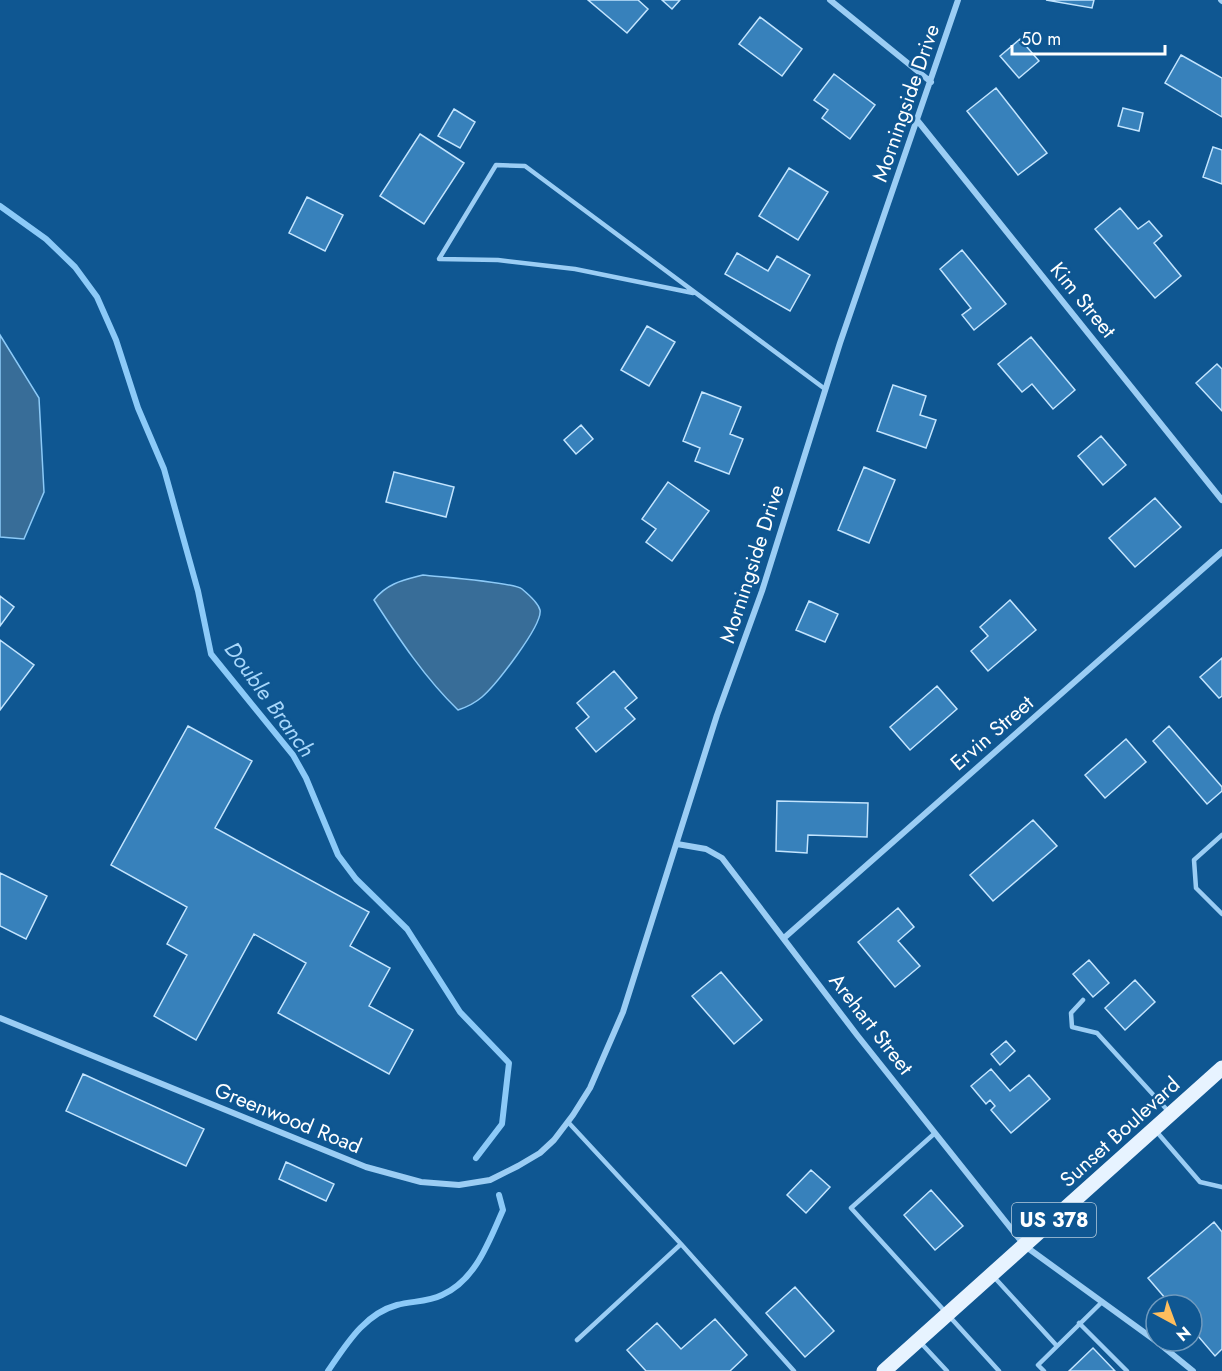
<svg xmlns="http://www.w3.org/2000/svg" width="1222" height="1371" font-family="Jost,sans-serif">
	<rect width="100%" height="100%" fill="#0f5792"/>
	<!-- water -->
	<path fill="#386d98" stroke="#8ccaf8" stroke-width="1.5" d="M 0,335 L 39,398 L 44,492 L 24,539 L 0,537 Z
		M 423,575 C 439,577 513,582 522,589 C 528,594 538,602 540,610 C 543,625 495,686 482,697 C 475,703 467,707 458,710 C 425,678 399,639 374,600 C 387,583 404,580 423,575 Z"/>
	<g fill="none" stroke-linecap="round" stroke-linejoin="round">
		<!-- stream -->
		<path stroke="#8ccaf8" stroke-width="6" d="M 0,206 L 46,239 L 75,267 L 97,297 L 116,340 L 138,408 L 164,469 L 198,591 L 211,654 L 293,755 L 306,778 L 338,855 L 356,879 L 407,929 L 460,1012 L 509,1063 L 502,1124 L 476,1158
			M 328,1371 C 346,1345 364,1314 397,1305 C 412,1301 428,1302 442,1295 C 476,1280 489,1241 503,1210 L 499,1195"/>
	</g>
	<!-- building -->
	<path fill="#3781bb" stroke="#c2e4fe" stroke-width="1.5" d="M 588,0 L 638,0 L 648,9 L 627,33 Z
		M 662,0 L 680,0 L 672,9 Z
		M 1046,0 L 1094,0 L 1092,8 Z
		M 760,17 L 802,49 L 782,76 L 739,44 Z
		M 1020,39 L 1039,61 L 1019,78 L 1000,56 Z
		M 1181,55 L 1222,78 L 1222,117 L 1165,83 Z
		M 834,74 L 875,105 L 850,139 L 822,118 L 828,110 L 814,100 Z
		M 996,88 L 1047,153 L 1018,175 L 967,111 Z
		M 1123,108 L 1143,113 L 1139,131 L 1118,126 Z
		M 454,109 L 475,122 L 460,148 L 438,136 Z
		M 420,134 L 464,163 L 424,224 L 380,196 Z
		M 1213,147 L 1222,150 L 1222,184 L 1203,177 Z
		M 789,168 L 828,192 L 798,240 L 759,216 Z
		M 307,197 L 343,215 L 325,251 L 289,233 Z
		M 1120,208 L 1138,229 L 1149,221 L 1162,236 L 1154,243 L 1181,276 L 1155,298 L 1095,229 Z
		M 962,250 L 1006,304 L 974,330 L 962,315 L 971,308 L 940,269 Z
		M 737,253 L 768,271 L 777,256 L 810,275 L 790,311 L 725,274 Z
		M 647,326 L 675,342 L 649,386 L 621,370 Z
		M 1031,337 L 1075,390 L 1053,409 L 1032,384 L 1022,392 L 998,364 Z
		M 1217,364 L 1222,369 L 1222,411 L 1196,383 Z
		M 893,385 L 926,396 L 920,415 L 936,420 L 926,448 L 877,431 Z
		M 702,392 L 741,407 L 730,434 L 743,439 L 729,474 L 695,461 L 700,448 L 683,441 Z
		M 581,425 L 593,439 L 576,454 L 564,440 Z
		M 1101,436 L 1126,465 L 1103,485 L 1078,456 Z
		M 864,467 L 895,480 L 869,543 L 838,530 Z
		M 394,472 L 454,487 L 446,517 L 386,502 Z
		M 668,482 L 709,511 L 672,561 L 646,542 L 656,529 L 642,519 Z
		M 1155,498 L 1181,527 L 1135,567 L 1109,538 Z
		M 0,596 L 14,607 L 0,626 Z
		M 1010,600 L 1036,630 L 988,671 L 971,651 L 988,636 L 980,627 Z
		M 809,601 L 838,614 L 825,642 L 796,630 Z
		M 0,640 L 34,665 L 0,710 Z
		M 1222,658 L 1222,696 L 1219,698 L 1200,677 Z
		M 614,671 L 637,698 L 625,708 L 635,719 L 596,752 L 576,728 L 589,717 L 577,703 Z
		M 937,686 L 957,709 L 910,750 L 890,727 Z
		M 188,726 L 252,761 L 215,828 L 369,912 L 350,946 L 390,968 L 369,1006 L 413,1030 L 389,1074 L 278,1013 L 306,963 L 254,934 L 196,1040 L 154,1016 L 187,955 L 167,944 L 187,907 L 111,865 Z
		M 1169,726 L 1222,787 L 1222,791 L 1207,804 L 1153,741 Z
		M 1126,739 L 1146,762 L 1105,798 L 1085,775 Z
		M 777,801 L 868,803 L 867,837 L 808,835 L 807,853 L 776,851 Z
		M 1033,820 L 1057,846 L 993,901 L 970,875 Z
		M 0,873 L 47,896 L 26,939 L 0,926 Z
		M 898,908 L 914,927 L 898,941 L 920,966 L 895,987 L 858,942 Z
		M 1089,960 L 1109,983 L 1093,997 L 1073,974 Z
		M 721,972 L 762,1020 L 734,1044 L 692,996 Z
		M 1135,980 L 1155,1002 L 1125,1030 L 1105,1008 Z
		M 1006,1041 L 1015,1051 L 1000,1065 L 991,1054 Z
		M 991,1069 L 1010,1091 L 1029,1075 L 1050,1099 L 1011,1133 L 991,1110 L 995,1106 L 990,1100 L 986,1104 L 971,1086 Z
		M 83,1074 L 204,1129 L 186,1166 L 66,1111 Z
		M 286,1162 L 334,1184 L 326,1201 L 279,1179 Z
		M 811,1170 L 830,1187 L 806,1213 L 787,1195 Z
		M 931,1190 L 963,1226 L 935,1250 L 904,1215 Z
		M 1214,1222 L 1222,1232 L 1222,1349 L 1215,1356 L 1192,1329 L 1192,1305 L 1171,1305 L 1148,1278 Z
		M 795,1287 L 834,1331 L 805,1357 L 766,1313 Z
		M 715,1319 L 747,1355 L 730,1371 L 646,1371 L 627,1350 L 657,1323 L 681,1349 Z
		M 1093,1348 L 1115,1371 L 1069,1371 Z"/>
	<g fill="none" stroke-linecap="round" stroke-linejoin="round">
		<!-- service -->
		<path stroke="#9bcdf4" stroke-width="4.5" d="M 693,293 L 575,269 L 498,260 L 439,259 L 496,165 L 525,166 L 825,389
			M 1222,835 L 1194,860 L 1196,888 L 1222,914
			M 1083,1000 L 1071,1013 L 1072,1027 L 1097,1033 L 1169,1112
			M 568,1122 L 681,1244
			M 1156,1131 L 1200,1182 L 1222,1187
			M 935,1133 L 851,1208 L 999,1371
			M 994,1277 L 1057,1346
			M 1079,1323 L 1127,1371
			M 577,1340 L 681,1244 L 794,1371
			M 920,1342 L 947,1371
			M 1044,1371 L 1038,1365 L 1102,1302"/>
		<!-- minor -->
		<path stroke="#9bcdf4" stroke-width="6" d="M 830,0 L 931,82
			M 1221,0 L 1222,1
			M 917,120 L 1222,500
			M 677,844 L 706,849 L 722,858 L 857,1035 L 1025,1246 L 1156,1341
			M 784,938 L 1222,552
			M 0,1018 L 366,1167 L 421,1182 L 459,1185 L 490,1180 L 518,1166 L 540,1153 L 554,1140 L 573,1115 L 590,1088 L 623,1012 L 717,715 L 762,591 L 840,343 L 958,0
			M 1156,1341 L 1193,1371"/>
		<!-- primary -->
		<path stroke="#e7f3ff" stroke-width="15" d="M 884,1371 L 1222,1068"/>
	</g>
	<g text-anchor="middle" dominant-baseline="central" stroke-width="5" stroke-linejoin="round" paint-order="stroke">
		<!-- shield labels -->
		<rect fill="#0f5792" stroke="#b7cdde" stroke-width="1.5" x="1012" y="1203" width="84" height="34" rx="4.5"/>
		<g font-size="20" font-weight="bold" fill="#fff">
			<text x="1054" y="1220">US 378</text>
		</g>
		<!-- street labels -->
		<g font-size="21" fill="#fff" stroke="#0f5792">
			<text transform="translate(906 103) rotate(-71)">Morningside Drive</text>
			<text transform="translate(1083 300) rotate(51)">Kim Street</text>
			<text transform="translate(752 564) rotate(-72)">Morningside Drive</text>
			<text transform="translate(992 733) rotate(-41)">Ervin Street</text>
			<text transform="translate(871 1024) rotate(52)">Arehart Street</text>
			<text transform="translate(288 1118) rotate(22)">Greenwood Road</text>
			<text transform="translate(1120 1132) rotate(-42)">Sunset Boulevard</text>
		</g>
		<!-- water labels -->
		<g font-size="22" font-style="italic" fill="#a7d7fb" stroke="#0f5792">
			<text transform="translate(270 699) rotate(54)">Double Branch</text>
		</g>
	</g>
	<!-- north arrow -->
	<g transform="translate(1174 1323) rotate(139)"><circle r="28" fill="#0f5792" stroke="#6f9abe" stroke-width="1.5"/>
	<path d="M0-4.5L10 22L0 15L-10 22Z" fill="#ffbe5d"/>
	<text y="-9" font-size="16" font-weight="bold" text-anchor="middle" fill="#ffffff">N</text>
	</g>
	<!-- scale -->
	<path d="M1012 45v9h153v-9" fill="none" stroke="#ffffff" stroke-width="3"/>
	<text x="1021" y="45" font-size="18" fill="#ffffff" stroke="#0f5792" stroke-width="4.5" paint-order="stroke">50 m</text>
</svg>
